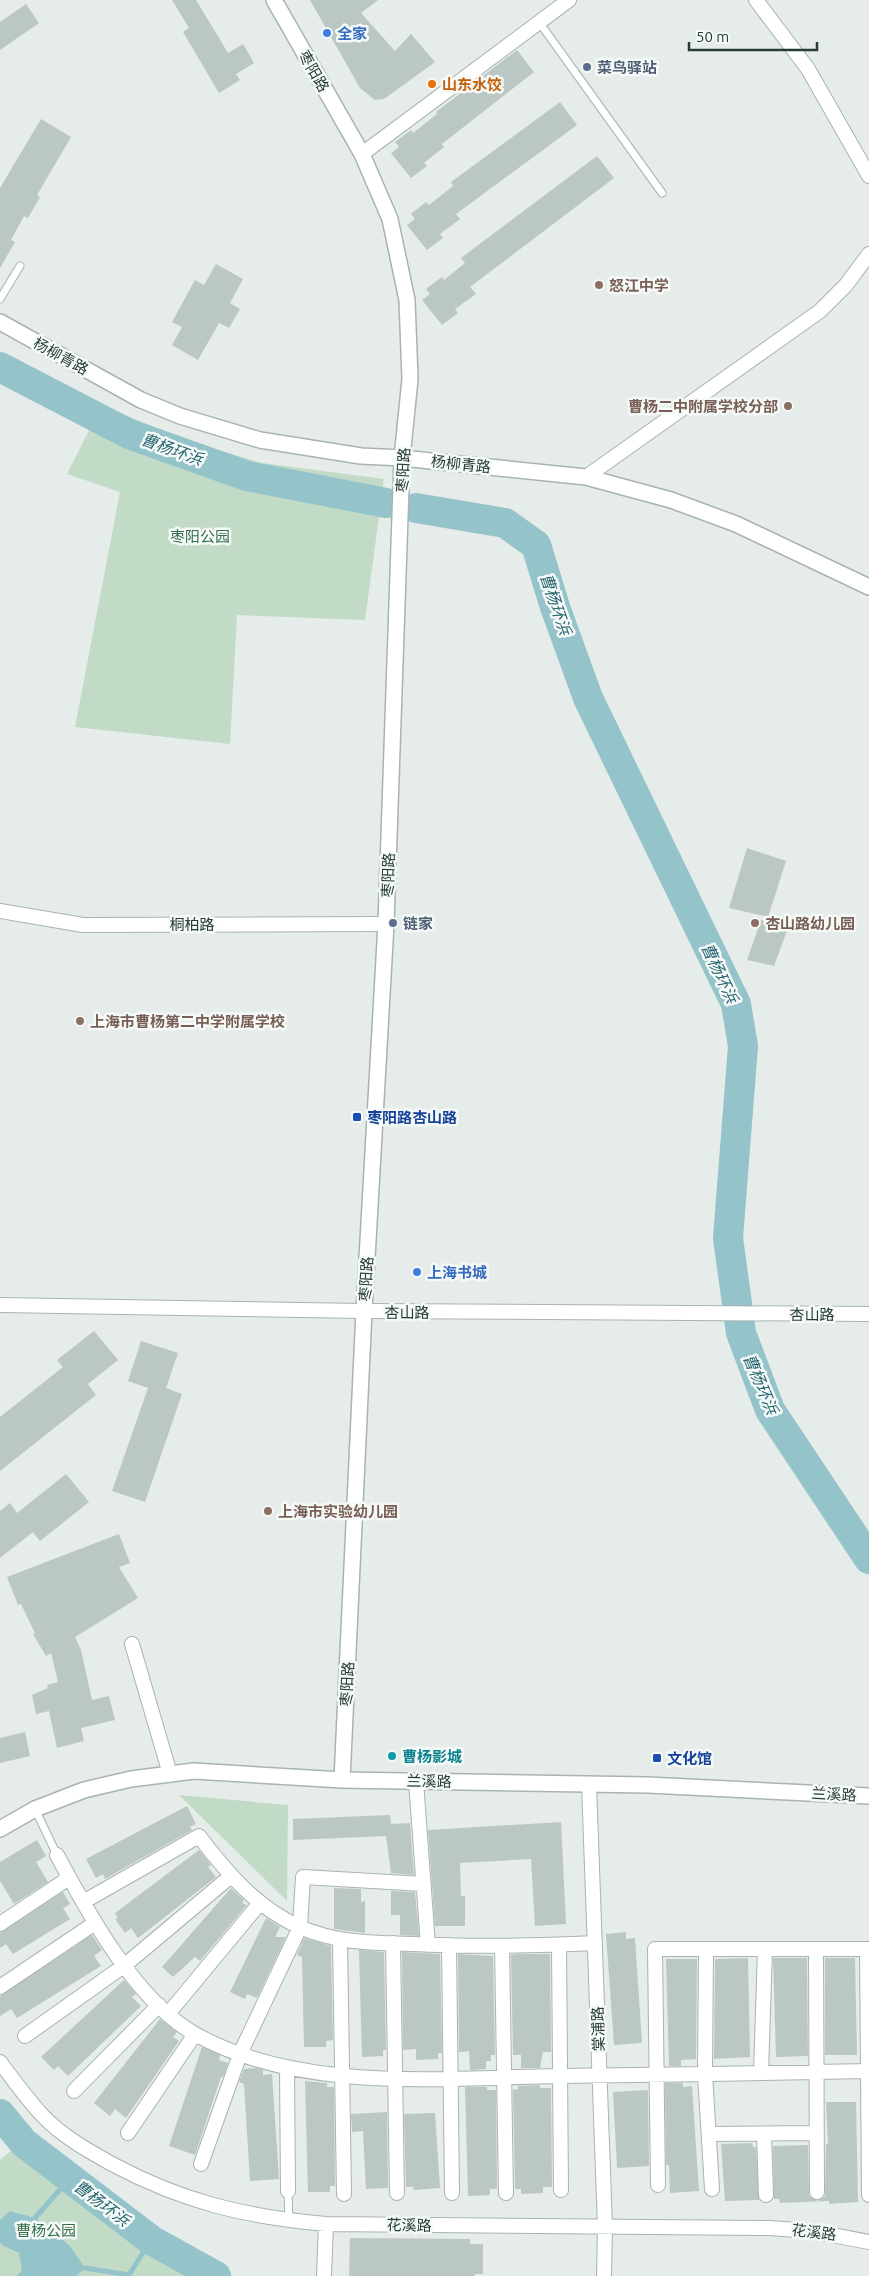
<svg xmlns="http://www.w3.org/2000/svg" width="869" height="2276" font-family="Ubuntu,'Noto Sans SC',sans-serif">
	<rect width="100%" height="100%" fill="#e5ece9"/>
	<!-- green -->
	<path fill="#c1dbc7" d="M 102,405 L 182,439 L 262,463 L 384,479 L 365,620 L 237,615 L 230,744 L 75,727 L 120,492 L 67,474 Z
		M 179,1795 L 288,1805 L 287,1901 Z
		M 11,2151 L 185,2268 L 200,2276 L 0,2276 L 0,2160 Z"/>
	<!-- water -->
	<path fill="#94c3ca" d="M 10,2211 L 35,2218 L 70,2246 L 85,2268 L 76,2276 L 17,2276 L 22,2270 L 19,2253 L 2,2245 L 0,2242 L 0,2220 Z"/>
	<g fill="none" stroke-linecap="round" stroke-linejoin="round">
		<!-- stream -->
		<path stroke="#94c3ca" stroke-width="5" d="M 35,2218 L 70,2178
			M 85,2268 L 129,2275 L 151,2240"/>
		<!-- river -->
		<path stroke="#94c3ca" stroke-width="30" d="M 0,367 L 129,434 L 247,476 L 386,503
			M 416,508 L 505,523 L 536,545 L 555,607 L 588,698 L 736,1004 L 743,1046 L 728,1238 L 741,1333 L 770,1410 L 869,1559
			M 0,2114 L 24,2143 L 151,2240 L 216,2276"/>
	</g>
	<!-- building -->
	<path fill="#bbc7c2" d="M 172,0 L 196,0 L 228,53 L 243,44 L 254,63 L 236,74 L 240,80 L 219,93 L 183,32 L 189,28 Z
		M 310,0 L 378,0 L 361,13 L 395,51 L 411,34 L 435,62 L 384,99 L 375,100 L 360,88 Z
		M 26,4 L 39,23 L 0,50 L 0,22 Z
		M 517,50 L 534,72 L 442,144 L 444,147 L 424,163 L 427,166 L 411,178 L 391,153 L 399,147 L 395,142 L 411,130 L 413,133 L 437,114 L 436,112 Z
		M 560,102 L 577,125 L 456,214 L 460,219 L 440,234 L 443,238 L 427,250 L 407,225 L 415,219 L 411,214 L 426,202 L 429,205 L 453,186 L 451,182 Z
		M 41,119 L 71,137 L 37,195 L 40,197 L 28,218 L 24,216 L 11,240 L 15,242 L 0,268 L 0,188 Z
		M 597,156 L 614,178 L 470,287 L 476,294 L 455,309 L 458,313 L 442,325 L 422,300 L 430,294 L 426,289 L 442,277 L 444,280 L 465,263 L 461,258 Z
		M 216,264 L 243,279 L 230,303 L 240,309 L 229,328 L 219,323 L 198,360 L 172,345 L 182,327 L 172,322 L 195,280 L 204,285 Z
		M 747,848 L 786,861 L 768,917 L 729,908 Z
		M 761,920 L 788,928 L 774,966 L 747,960 Z
		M 94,1331 L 118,1360 L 88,1384 L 96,1395 L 0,1471 L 0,1417 L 63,1367 L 57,1360 Z
		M 141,1341 L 178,1353 L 166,1388 L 182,1394 L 145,1502 L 112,1491 L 148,1388 L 128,1381 Z
		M 66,1474 L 89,1502 L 40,1541 L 33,1532 L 0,1558 L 0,1511 L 10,1503 L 17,1513 Z
		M 119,1534 L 130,1563 L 119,1567 L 138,1598 L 75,1637 L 81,1650 L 92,1700 L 109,1696 L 115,1720 L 81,1728 L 84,1741 L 57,1748 L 49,1711 L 36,1714 L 32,1695 L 48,1688 L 47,1685 L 58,1682 L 51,1653 L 46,1656 L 33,1634 L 35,1633 L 21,1604 L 18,1605 L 7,1577 Z
		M 25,1732 L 30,1756 L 0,1763 L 0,1738 Z
		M 187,1806 L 196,1824 L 190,1827 L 192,1830 L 105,1879 L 103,1874 L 96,1878 L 86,1859 Z
		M 390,1815 L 391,1824 L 410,1823 L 414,1875 L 391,1873 L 386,1836 L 293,1840 L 293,1819 Z
		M 561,1822 L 566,1924 L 535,1926 L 531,1859 L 460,1863 L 461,1896 L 465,1896 L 465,1926 L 435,1926 L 428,1830 Z
		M 37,1840 L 46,1856 L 36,1862 L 48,1882 L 14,1904 L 0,1881 L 0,1862 Z
		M 199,1850 L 211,1865 L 208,1867 L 216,1877 L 138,1938 L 131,1928 L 125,1933 L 115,1919 L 118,1918 L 115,1913 Z
		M 231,1888 L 244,1900 L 242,1903 L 247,1905 L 200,1961 L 195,1957 L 173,1977 L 162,1967 Z
		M 334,1888 L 361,1889 L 361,1902 L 365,1901 L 365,1933 L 334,1929 Z
		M 391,1891 L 415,1892 L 419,1936 L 400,1935 L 400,1915 L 391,1915 Z
		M 63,1892 L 70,1904 L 63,1908 L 70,1919 L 13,1954 L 6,1944 L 0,1948 L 0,1933 Z
		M 266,1918 L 280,1927 L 275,1937 L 286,1937 L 257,1998 L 247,1994 L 245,1999 L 230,1992 Z
		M 626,1932 L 626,1939 L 635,1938 L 642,2043 L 614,2045 L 606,1934 Z
		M 92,1935 L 102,1950 L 94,1956 L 101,1966 L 17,2018 L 11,2009 L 0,2016 L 0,1996 Z
		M 304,1938 L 331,1946 L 333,2040 L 326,2041 L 326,2047 L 304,2047 L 302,1957 L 297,1955 Z
		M 359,1950 L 384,1952 L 386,2050 L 383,2050 L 383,2056 L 362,2057 Z
		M 402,1952 L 440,1954 L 442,2053 L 438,2053 L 438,2059 L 416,2060 L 416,2049 L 403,2050 Z
		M 458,1954 L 493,1956 L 495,2055 L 491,2055 L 491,2061 L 486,2061 L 486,2069 L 470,2070 L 469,2051 L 459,2052 Z
		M 518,1954 L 550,1954 L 551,2052 L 543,2052 L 540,2068 L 521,2068 L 521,2055 L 513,2055 L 511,1955 Z
		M 748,1958 L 750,2057 L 714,2059 L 715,1959 Z
		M 773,1958 L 807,1958 L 808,2056 L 776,2057 Z
		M 825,1958 L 855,1958 L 857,2055 L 825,2055 Z
		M 666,1959 L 697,1959 L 696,2059 L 681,2060 L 681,2066 L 669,2066 Z
		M 124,1980 L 136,1994 L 132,1997 L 141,2006 L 68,2076 L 58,2066 L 54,2070 L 41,2057 Z
		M 160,2019 L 177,2032 L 173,2037 L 179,2041 L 126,2118 L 115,2109 L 110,2116 L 94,2103 Z
		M 202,2047 L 220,2055 L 219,2060 L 228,2063 L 223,2077 L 221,2077 L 195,2155 L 169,2146 Z
		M 257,2068 L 263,2070 L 263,2075 L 272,2074 L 279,2179 L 250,2181 L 244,2084 L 239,2082 L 244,2069 Z
		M 305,2081 L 327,2083 L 327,2087 L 334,2087 L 335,2186 L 330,2186 L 330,2192 L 308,2192 Z
		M 665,2083 L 683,2083 L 683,2087 L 692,2086 L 699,2191 L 670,2193 L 669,2165 L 666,2165 Z
		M 540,2085 L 540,2088 L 551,2088 L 552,2187 L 543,2187 L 543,2193 L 521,2194 L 521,2189 L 515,2189 L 513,2090 L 518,2089 L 518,2086 Z
		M 465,2087 L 487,2087 L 487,2090 L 496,2090 L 497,2189 L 490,2189 L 490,2195 L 468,2196 Z
		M 648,2090 L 649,2166 L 617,2168 L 613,2092 Z
		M 826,2102 L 856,2102 L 858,2202 L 829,2204 L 829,2201 L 780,2203 L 779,2199 L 774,2199 L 773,2146 L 808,2145 L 809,2196 L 818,2201 L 825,2196 L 826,2144 L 828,2144 Z
		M 387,2112 L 388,2188 L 366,2189 L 363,2131 L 352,2132 L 351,2114 Z
		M 435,2113 L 440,2188 L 414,2190 L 413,2187 L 406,2187 L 404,2114 Z
		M 752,2143 L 753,2147 L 756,2147 L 759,2200 L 725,2201 L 721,2144 Z
		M 350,2238 L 470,2239 L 470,2244 L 483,2244 L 483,2274 L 475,2274 L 475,2276 L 349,2276 Z"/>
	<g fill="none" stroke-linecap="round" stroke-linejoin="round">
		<!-- service casing -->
		<g stroke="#a8b4b0" stroke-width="9">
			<path id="service" d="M 539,22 L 662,193
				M 0,299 L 20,266
				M 35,1809 L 57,1855
				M 288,2191 L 289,2221"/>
		</g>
		<!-- minor casing -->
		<g stroke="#a8b4b0" stroke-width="16">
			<path id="minor" d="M 756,0 L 808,69 L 869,176
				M 362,154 L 569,0
				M 586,477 L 820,311 L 846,285 L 869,254
				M 0,911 L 83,925 L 386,924
				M 0,1305 L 364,1311 L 869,1314
				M 132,1644 L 170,1774
				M 416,1781 L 428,1945
				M 589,1784 L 605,2227 L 604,2276
				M 57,1855 C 88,1913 136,2001 195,2034 C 300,2093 442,2078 558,2076 C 662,2075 765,2073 869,2071
				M 83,1902 L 199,1836 C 226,1872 258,1909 300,1927 C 335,1943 374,1943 412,1944 C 473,1947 534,1946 595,1943
				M 0,1924 L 69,1878
				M 340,1940 L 344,2194
				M 393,1943 L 397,2193
				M 449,1945 L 452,2193
				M 559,1945 L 561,2190
				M 502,1946 L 506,2193
				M 706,1949 L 705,2074 L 712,2189
				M 816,1949 L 817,2192
				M 867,1949 L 869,2195
				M 0,1987 L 95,1923
				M 168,2014 L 260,1903
				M 25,2036 L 125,1965 L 231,1876
				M 0,2062 C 14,2081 27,2099 43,2116 C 62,2136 87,2150 112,2164 C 183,2202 246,2217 326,2224 L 769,2228 L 811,2231 L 869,2242
				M 287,2068 L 288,2191
				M 761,2073 L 765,1949
				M 74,2091 L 159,2005
				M 128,2133 L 195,2034
				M 709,2134 L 816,2133
				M 764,2134 L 766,2195
				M 201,2164 L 240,2054 L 300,1927 L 303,1877 L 424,1884
				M 658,2185 L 655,1949 L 869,1949
				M 324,2276 L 326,2224"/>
		</g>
		<!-- tertiary casing -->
		<g stroke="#a8b4b0" stroke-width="18">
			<path id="tertiary" d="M 274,0 L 362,154 L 390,219 L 407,300 L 410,379 L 402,458 L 386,924 L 364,1311 L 342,1780
				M 0,322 L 141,400 L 180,416 L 260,440 L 361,456 L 402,458 L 586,477 L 671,500 L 736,524 L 869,587
				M 0,1829 L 35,1809 L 84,1790 L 131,1779 L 194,1771 L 342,1780 L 648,1785 L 869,1796"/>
		</g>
		<!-- service -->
		<use href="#service" stroke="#fff" stroke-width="7"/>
		<!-- minor -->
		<use href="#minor" stroke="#fff" stroke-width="14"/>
		<!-- tertiary -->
		<use href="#tertiary" stroke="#fff" stroke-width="15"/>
	</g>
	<!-- markers -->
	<g fill="#3f7fe0" stroke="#f5f9f7" stroke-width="2">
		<circle cx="327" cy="33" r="5"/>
		<circle cx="417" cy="1272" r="5"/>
	</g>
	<g fill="#5c6f8a" stroke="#f5f9f7" stroke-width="2">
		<circle cx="587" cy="67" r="5"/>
		<circle cx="393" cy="923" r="5"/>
	</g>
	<circle fill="#e8710a" stroke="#f5f9f7" stroke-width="2" cx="432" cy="84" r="5"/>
	<g fill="#8d6e63" stroke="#f5f9f7" stroke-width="2">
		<circle cx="599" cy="285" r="5"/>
		<circle cx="788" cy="406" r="5"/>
		<circle cx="755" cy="923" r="5"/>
		<circle cx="80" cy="1021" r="5"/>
		<circle cx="268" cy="1511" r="5"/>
	</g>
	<g fill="#1a4fb4" stroke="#f5f9f7" stroke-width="2">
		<rect x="352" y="1112" width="10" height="10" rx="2.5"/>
		<rect x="652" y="1753" width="10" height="10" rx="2.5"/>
	</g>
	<circle fill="#0f9aa8" stroke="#f5f9f7" stroke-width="2" cx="392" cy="1756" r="5"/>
	<g text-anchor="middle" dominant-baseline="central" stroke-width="5" stroke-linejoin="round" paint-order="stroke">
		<!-- shop labels -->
		<g font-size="15" font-weight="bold" fill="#366cbe" stroke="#f5f9f7" text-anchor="start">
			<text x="337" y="33">全家</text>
			<text x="427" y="1272">上海书城</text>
		</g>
		<!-- service labels -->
		<g font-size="15" font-weight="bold" fill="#4e5e75" stroke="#f5f9f7" text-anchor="start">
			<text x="597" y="67">菜鸟驿站</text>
			<text x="403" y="923">链家</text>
		</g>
		<!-- street labels -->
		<g font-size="15" fill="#263c36" stroke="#f5f9f7">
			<text transform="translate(314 71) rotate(60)">枣阳路</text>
			<text transform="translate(61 356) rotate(29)">杨柳青路</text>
			<text transform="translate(461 464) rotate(6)">杨柳青路</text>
			<text transform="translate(403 470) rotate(-87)">枣阳路</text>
			<text transform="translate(388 875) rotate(-88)">枣阳路</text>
			<text x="192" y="924">桐柏路</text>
			<text transform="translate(366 1279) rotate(-87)">枣阳路</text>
			<text x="407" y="1312">杏山路</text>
			<text x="812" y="1314">杏山路</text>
			<text transform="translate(347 1684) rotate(-87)">枣阳路</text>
			<text transform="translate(429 1781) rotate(1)">兰溪路</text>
			<text transform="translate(834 1794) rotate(3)">兰溪路</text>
			<text transform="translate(598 2029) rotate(-92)">棠浦路</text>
			<text transform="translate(409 2225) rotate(1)">花溪路</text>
			<text transform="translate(814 2232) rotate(7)">花溪路</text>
		</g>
		<!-- food labels -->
		<g font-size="15" font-weight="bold" fill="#c56008" stroke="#f5f9f7" text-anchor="start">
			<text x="442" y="84">山东水饺</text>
		</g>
		<!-- education labels -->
		<g font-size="15" font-weight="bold" fill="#785e54" stroke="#f5f9f7" text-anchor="start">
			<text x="609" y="285">怒江中学</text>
			<text x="778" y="406" text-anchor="end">曹杨二中附属学校分部</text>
			<text x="765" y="923">杏山路幼儿园</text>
			<text x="90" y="1021">上海市曹杨第二中学附属学校</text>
			<text x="278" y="1511">上海市实验幼儿园</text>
		</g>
		<!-- park labels -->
		<g font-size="15" fill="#356e4a" stroke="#f5f9f7">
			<text x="200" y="536">枣阳公园</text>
			<text x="46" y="2230">曹杨公园</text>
		</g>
		<!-- transit labels -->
		<g font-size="15" font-weight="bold" fill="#164399" stroke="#f5f9f7" text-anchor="start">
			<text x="367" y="1117">枣阳路杏山路</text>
			<text x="667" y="1758">文化馆</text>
		</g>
		<!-- culture labels -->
		<g font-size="15" font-weight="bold" fill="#0d838f" stroke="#f5f9f7" text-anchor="start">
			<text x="402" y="1756">曹杨影城</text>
		</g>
		<!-- water labels -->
		<g font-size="16" font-style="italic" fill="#276671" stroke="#f5f9f7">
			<text transform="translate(172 449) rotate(20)">曹杨环浜</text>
			<text transform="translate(556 604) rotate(71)">曹杨环浜</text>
			<text transform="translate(720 973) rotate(65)">曹杨环浜</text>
			<text transform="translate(761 1384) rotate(67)">曹杨环浜</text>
			<text transform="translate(102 2203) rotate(37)">曹杨环浜</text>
		</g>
	</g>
	<!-- scale -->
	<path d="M689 42v8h128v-8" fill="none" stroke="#263c36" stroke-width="2.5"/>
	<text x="696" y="42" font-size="15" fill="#263c36" stroke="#f5f9f7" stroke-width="4" paint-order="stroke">50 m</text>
</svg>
